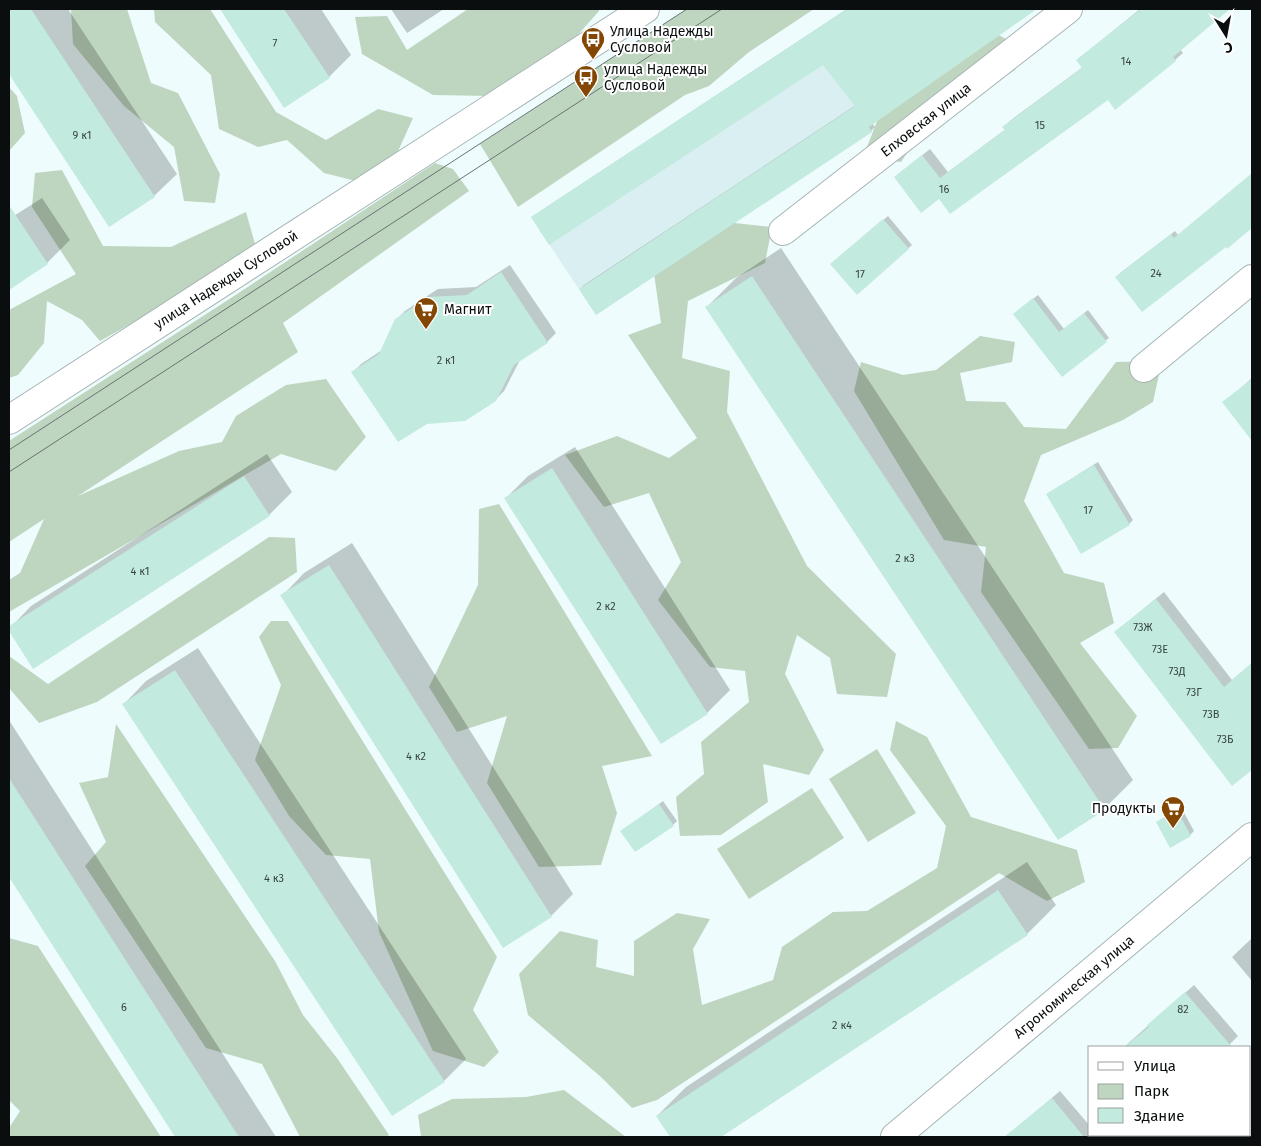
<svg xmlns="http://www.w3.org/2000/svg" width="1261" height="1146" font-family="'Fira Sans',sans-serif">
	<rect width="100%" height="100%" fill="#eefcfd"/>
	<!-- built -->
	<path fill="#d9eff1" d="M 847,9 L 1036,9 L 869,127 L 872,132 L 596,315 L 531,217 Z"/>
	<!-- green -->
	<path fill="#bed6bf" d="M 71,9 L 127,9 L 151,83 L 178,93 L 220,174 L 215,203 L 184,201 L 174,147 L 124,106 L 73,44 Z
		M 154,9 L 210,9 L 276,112 L 326,140 L 378,109 L 413,118 L 395,158 L 356,181 L 324,173 L 287,140 L 258,147 L 219,129 L 211,75 L 155,22 Z
		M 468,9 L 599,9 L 599,11 L 561,54 L 490,96 L 433,95 L 362,54 L 355,17 L 387,16 L 407,50 Z
		M 687,9 L 814,9 L 749,52 L 709,86 L 685,95 L 518,207 L 480,144 Z
		M 991,31 L 1025,49 L 1015,70 L 926,125 L 901,162 L 863,157 L 881,111 Z
		M 9,87 L 17,96 L 25,133 L 9,151 Z
		M 435,163 L 453,169 L 469,191 L 283,323 L 298,352 L 78,496 L 179,451 L 222,442 L 236,416 L 286,385 L 326,379 L 366,437 L 336,471 L 281,454 L 9,612 L 9,580 L 20,573 L 44,519 L 9,542 L 9,441 L 231,298 Z
		M 62,170 L 103,246 L 171,247 L 246,212 L 255,244 L 188,292 L 100,341 L 82,320 L 47,301 L 44,343 L 18,375 L 9,378 L 9,310 L 76,274 L 32,207 L 35,173 Z
		M 726,222 L 772,227 L 765,263 L 688,301 L 682,358 L 730,371 L 727,412 L 807,566 L 896,654 L 887,697 L 837,694 L 830,658 L 797,635 L 785,674 L 824,750 L 809,775 L 763,764 L 768,802 L 721,835 L 680,836 L 676,797 L 704,774 L 701,742 L 749,702 L 745,671 L 710,667 L 658,600 L 681,562 L 649,493 L 604,507 L 565,455 L 617,436 L 669,458 L 697,438 L 628,335 L 661,323 L 653,266 Z
		M 980,336 L 1015,342 L 1012,362 L 960,373 L 966,401 L 1005,402 L 1024,427 L 1066,429 L 1116,362 L 1162,361 L 1153,402 L 1123,420 L 1041,455 L 1024,501 L 1064,573 L 1104,583 L 1114,623 L 1080,643 L 1137,716 L 1118,748 L 1089,749 L 981,592 L 986,547 L 944,540 L 854,391 L 861,362 L 903,375 L 936,370 Z
		M 499,504 L 652,756 L 602,766 L 617,813 L 601,865 L 539,867 L 487,783 L 507,716 L 457,732 L 429,687 L 478,585 L 479,509 Z
		M 269,537 L 295,538 L 297,572 L 97,702 L 39,723 L 9,688 L 9,656 L 48,684 Z
		M 271,621 L 288,621 L 497,957 L 473,1010 L 499,1052 L 484,1067 L 433,1051 L 379,932 L 370,859 L 326,855 L 289,816 L 255,760 L 281,685 L 259,637 Z
		M 896,721 L 927,737 L 971,817 L 1077,850 L 1085,882 L 1047,901 L 999,873 L 657,1100 L 632,1108 L 601,1077 L 528,1015 L 519,974 L 560,931 L 598,940 L 596,967 L 634,976 L 634,941 L 677,913 L 710,919 L 693,949 L 702,1005 L 773,980 L 782,947 L 833,912 L 867,911 L 937,868 L 946,826 L 890,750 Z
		M 116,724 L 275,961 L 303,1015 L 337,1058 L 389,1135 L 386,1137 L 300,1137 L 262,1064 L 206,1048 L 85,866 L 106,842 L 79,783 L 108,777 Z
		M 877,749 L 916,813 L 868,842 L 829,779 Z
		M 812,788 L 844,838 L 749,899 L 717,849 Z
		M 9,938 L 38,946 L 161,1137 L 9,1137 L 9,1128 L 20,1111 L 9,1100 Z
		M 564,1090 L 626,1137 L 421,1137 L 418,1115 L 452,1099 L 526,1097 Z"/>
	<!-- shadow -->
	<path fill="#0003" d="M 9,9 L 68,9 L 177,174 L 154,196 L 110,225 L 9,71 Z
		M 221,9 L 321,9 L 351,55 L 329,77 L 285,106 Z
		M 391,9 L 444,9 L 407,33 Z
		M 847,9 L 1019,9 L 1024,15 L 872,123 L 875,127 L 871,131 L 597,313 L 580,289 L 584,285 L 856,105 L 823,63 L 532,217 Z
		M 1140,9 L 1228,9 L 1180,49 L 1183,53 L 1175,60 L 940,198 L 895,177 L 930,149 L 948,172 L 1006,129 L 1004,127 L 1011,120 L 1083,67 L 1077,60 Z
		M 1252,174 L 1252,226 L 1227,247 L 1226,246 L 1120,273 L 1175,231 L 1178,235 Z
		M 42,198 L 70,240 L 47,263 L 9,288 L 9,219 Z
		M 888,216 L 912,245 L 857,293 L 836,260 Z
		M 781,248 L 1133,780 L 1104,809 L 707,307 L 736,278 Z
		M 510,265 L 556,333 L 547,342 L 520,360 L 504,391 L 495,400 L 353,372 L 361,364 L 382,350 L 396,320 L 405,311 L 421,300 L 438,289 L 476,287 Z
		M 1038,295 L 1064,329 L 1088,310 L 1109,338 L 1062,375 L 1019,310 Z
		M 1252,378 L 1252,433 L 1249,435 L 1224,403 Z
		M 575,447 L 730,690 L 707,713 L 661,742 L 506,498 L 528,476 Z
		M 267,454 L 292,492 L 269,515 L 33,667 L 9,629 L 31,606 Z
		M 1098,462 L 1133,520 L 1129,524 L 1047,494 Z
		M 352,543 L 573,894 L 551,916 L 282,596 L 304,573 Z
		M 1164,592 L 1232,680 L 1252,663 L 1252,769 L 1233,784 L 1115,632 Z
		M 198,648 L 466,1059 L 444,1081 L 124,704 L 146,681 Z
		M 9,720 L 276,1137 L 177,1137 L 9,875 Z
		M 663,801 L 677,821 L 673,825 L 622,831 Z
		M 1181,807 L 1194,831 L 1190,835 L 1157,822 Z
		M 1027,862 L 1056,905 L 1027,934 L 719,1137 L 672,1137 L 657,1116 L 686,1087 Z
		M 1252,938 L 1252,981 L 1232,957 Z
		M 1194,985 L 1238,1036 L 1230,1044 L 1226,1047 L 1124,1047 Z
		M 1060,1091 L 1090,1126 L 1090,1135 L 1093,1135 L 1090,1137 L 1032,1137 L 1021,1124 Z"/>
	<!-- building -->
	<path fill="#c2eade" d="M 9,9 L 31,9 L 155,197 L 109,227 L 9,74 Z
		M 220,9 L 284,9 L 330,78 L 284,108 Z
		M 847,9 L 1037,9 L 869,127 L 872,132 L 596,315 L 579,289 L 855,106 L 823,65 L 549,245 L 531,217 Z
		M 1141,9 L 1230,9 L 1173,57 L 1176,61 L 1115,110 L 1108,100 L 950,214 L 939,199 L 921,213 L 894,177 L 922,155 L 940,178 L 1005,130 L 1002,127 L 1082,68 L 1076,60 Z
		M 1252,173 L 1252,228 L 1227,249 L 1226,247 L 1142,312 L 1115,277 L 1171,234 L 1174,238 Z
		M 9,205 L 48,264 L 9,290 Z
		M 883,219 L 909,249 L 857,295 L 830,264 Z
		M 501,272 L 548,343 L 514,365 L 496,401 L 465,421 L 427,424 L 398,442 L 351,372 L 379,354 L 395,319 L 412,308 L 428,297 L 467,295 Z
		M 752,276 L 1105,810 L 1058,840 L 705,307 Z
		M 1033,298 L 1059,332 L 1084,313 L 1107,342 L 1062,377 L 1013,314 Z
		M 1252,379 L 1252,441 L 1222,402 Z
		M 1094,465 L 1130,525 L 1081,554 L 1046,494 Z
		M 552,468 L 708,714 L 661,744 L 504,498 Z
		M 244,476 L 270,516 L 33,669 L 9,631 L 9,626 Z
		M 329,565 L 552,917 L 503,948 L 280,595 Z
		M 1156,599 L 1224,687 L 1252,663 L 1252,770 L 1232,786 L 1114,632 Z
		M 175,670 L 445,1082 L 392,1116 L 122,704 Z
		M 9,778 L 239,1137 L 175,1137 L 9,877 Z
		M 659,804 L 674,826 L 635,852 L 620,831 Z
		M 1177,810 L 1191,836 L 1170,848 L 1156,822 Z
		M 998,890 L 1028,935 L 721,1137 L 670,1137 L 656,1116 Z
		M 1185,992 L 1232,1047 L 1124,1047 L 1149,1027 L 1147,1025 Z
		M 1052,1098 L 1084,1137 L 1004,1137 Z"/>
	<g fill="none" stroke-linecap="round" stroke-linejoin="round">
		<!-- minor casing -->
		<g stroke="#a7b4b5" stroke-width="30">
			<path id="minor" d="M 783,231 L 1068,9
				M 1144,368 L 1252,279
				M 895,1137 L 1252,837"/>
		</g>
		<!-- secondary casing -->
		<g stroke="#a7b4b5" stroke-width="30">
			<path id="secondary" d="M 9,420 L 645,9"/>
		</g>
		<!-- minor -->
		<use href="#minor" stroke="#fff" stroke-width="28"/>
		<!-- secondary -->
		<use href="#secondary" stroke="#fff" stroke-width="28"/>
		<!-- tram -->
		<path stroke="#6a7273" stroke-width="1" d="M 9,450 L 687,9
			M 9,472 L 722,9"/>
	</g>
	<!-- icons -->
	<defs>
		<g id="bus-pin" transform="scale(1.25)"><path d="M0 17L-7.5 6A9.5 9.5 0 1 1 7.5 6Z" fill="#844703" stroke="#fff"/><path d="M-5-6H5V4H4V6H2V4H-2V6H-4V4H-5ZM-3.5-4V0h7V-4ZM-3.5 1.2v1.5H-2V1.2ZM2 1.2v1.5H3.5V1.2Z" fill="#fff"/></g>
		<g id="supermarket-pin" transform="scale(1.25)"><path d="M0 17L-7.5 6A9.5 9.5 0 1 1 7.5 6Z" fill="#844703" stroke="#fff"/><path d="M-6-5.5h2.5l.6 2H6L4.5 2H-2.5L-4.4-4H-6ZM-1.5 3.2a1.3 1.3 0 1 0 .1 0ZM3 3.2a1.3 1.3 0 1 0 .1 0Z" fill="#fff"/></g>
	</defs>
	<g fill-rule="evenodd">
		<use href="#bus-pin" x="593" y="39"/>
		<use href="#bus-pin" x="586" y="77"/>
		<use href="#supermarket-pin" x="426" y="309"/>
		<use href="#supermarket-pin" x="1173" y="808"/>
	</g>
	<g text-anchor="middle" dominant-baseline="central" stroke-width="4" stroke-linejoin="round" paint-order="stroke">
		<!-- number labels -->
		<g font-size="11" fill="#384543">
			<text x="275" y="43">7</text>
			<text x="1126" y="61">14</text>
			<text x="1040" y="125">15</text>
			<text x="82" y="135">9 к1</text>
			<text x="944" y="189">16</text>
			<text x="1156" y="273">24</text>
			<text x="860" y="274">17</text>
			<text x="446" y="360">2 к1</text>
			<text x="1088" y="510">17</text>
			<text x="905" y="558">2 к3</text>
			<text x="140" y="571">4 к1</text>
			<text x="606" y="606">2 к2</text>
			<text x="1143" y="627">73Ж</text>
			<text x="1160" y="649">73Е</text>
			<text x="1177" y="671">73Д</text>
			<text x="1194" y="692">73Г</text>
			<text x="1211" y="714">73В</text>
			<text x="1225" y="739">73Б</text>
			<text x="416" y="756">4 к2</text>
			<text x="274" y="878">4 к3</text>
			<text x="124" y="1007">6</text>
			<text x="1183" y="1009">82</text>
			<text x="842" y="1025">2 к4</text>
		</g>
		<!-- poi labels -->
		<g font-size="14" fill="#0a0e0f" stroke="#fff" text-anchor="start">
			<text x="610" y="31">Улица Надежды<tspan x="610" dy="16">Сусловой</tspan></text>
			<text x="604" y="69">улица Надежды<tspan x="604" dy="16">Сусловой</tspan></text>
			<text x="444" y="309">Магнит</text>
			<text x="1156" y="808" text-anchor="end">Продукты</text>
		</g>
		<!-- street labels -->
		<g font-size="14" fill="#0a0e0f" stroke="#fff">
			<text transform="translate(926 120) rotate(-38)">Елховская улица</text>
			<text transform="translate(226 280) rotate(-33)">улица Надежды Сусловой</text>
			<text transform="translate(1074 987) rotate(-40)">Агрономическая улица</text>
		</g>
	</g>
	<!-- border -->
	<rect width="1261" height="1146" fill="none" stroke="#0a0e0f" stroke-width="20"/>
	<!-- legend -->
	<rect x="1088" y="1046" width="162" height="90" fill="#ffffff" stroke="#9d9f9f"/>
	<rect x="1098" y="1062" width="25" height="8" fill="#ffffff" stroke="#9d9f9f"/>
	<text x="1134" y="1071" font-size="15" fill="#0a0e0f">Улица</text>
	<rect x="1098" y="1084" width="25" height="15" fill="#bed6bf" stroke="#9d9f9f"/>
	<text x="1134" y="1096" font-size="15" fill="#0a0e0f">Парк</text>
	<rect x="1098" y="1108" width="25" height="15" fill="#c2eade" stroke="#9d9f9f"/>
	<text x="1134" y="1121" font-size="15" fill="#0a0e0f">Здание</text>
	<!-- north arrow -->
	<g transform="translate(1226 35) rotate(169)" stroke="#ffffff" stroke-width="4" paint-order="stroke">
	<path d="M0-4L9 19L0 12L-9 19Z" fill="#0a0e0f"/>
	<text y="-8" font-size="14" font-weight="bold" text-anchor="middle" fill="#0a0e0f">С</text>
	</g>
</svg>
